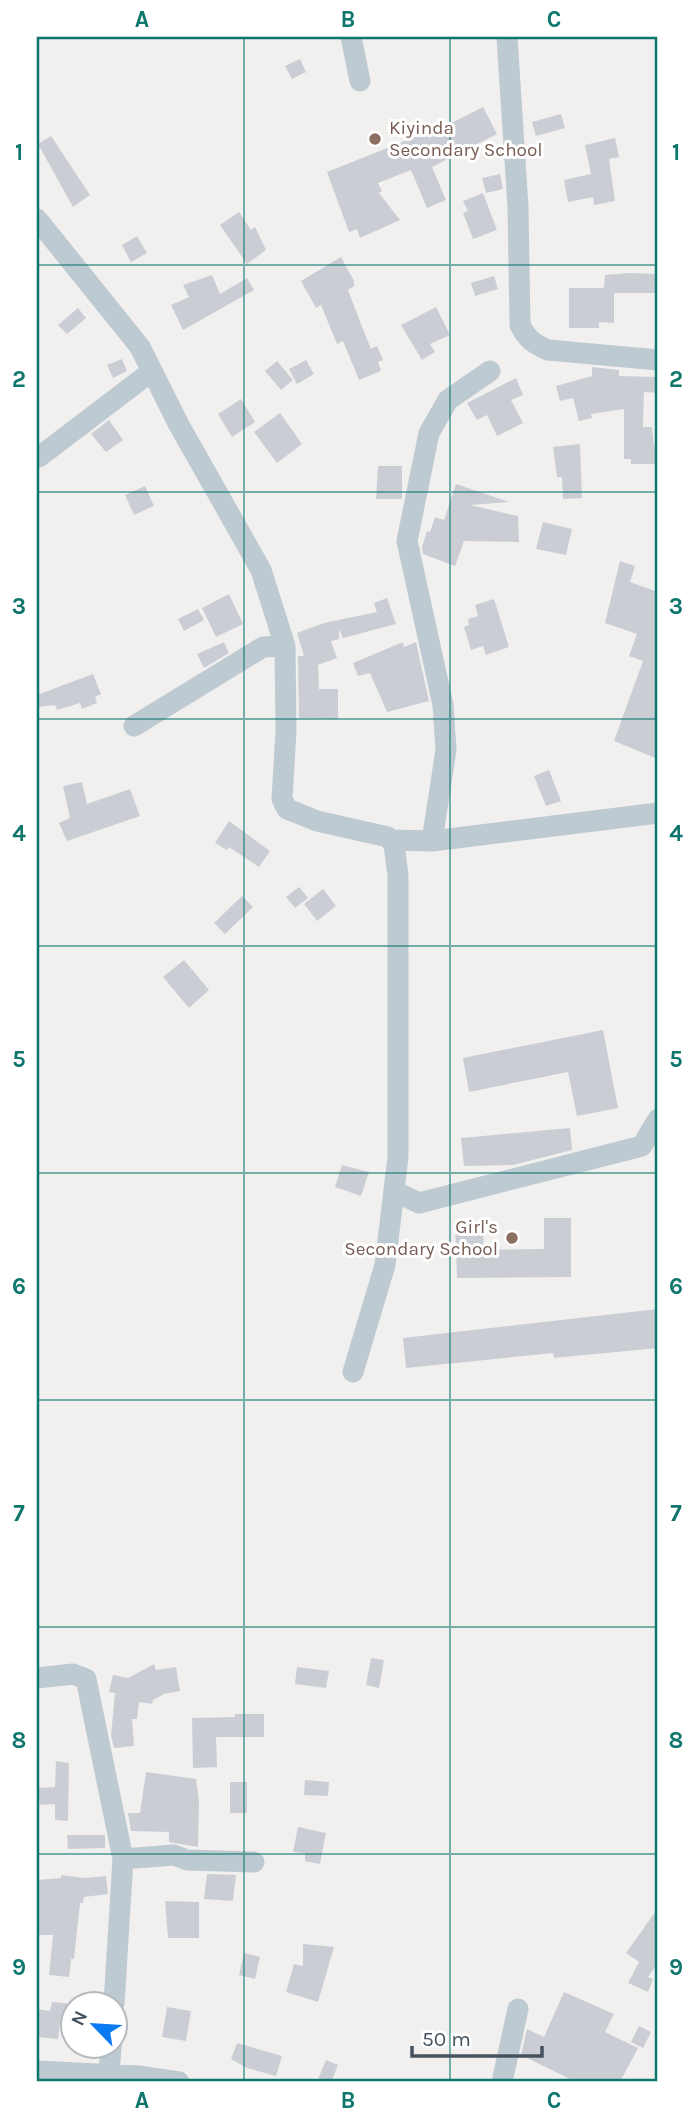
<svg xmlns="http://www.w3.org/2000/svg" width="695" height="2119" font-family="Karla,sans-serif">
	<rect width="100%" height="100%" fill="#f2efef"/>
	<!-- building -->
	<path fill="#caced4" d="M 300,59 L 306,72 L 292,79 L 285,66 Z
		M 483,107 L 497,134 L 432,167 L 446,200 L 427,208 L 411,170 L 378,183 L 382,191 L 379,193 L 400,220 L 360,238 L 357,229 L 349,232 L 327,172 L 425,133 L 426,136 Z
		M 561,114 L 565,128 L 536,136 L 532,122 Z
		M 51,136 L 90,195 L 73,207 L 38,144 Z
		M 615,138 L 619,157 L 609,159 L 615,201 L 594,205 L 593,197 L 568,202 L 564,180 L 591,174 L 585,145 Z
		M 500,174 L 503,189 L 486,193 L 482,178 Z
		M 483,193 L 497,230 L 473,239 L 463,213 L 468,211 L 463,201 Z
		M 239,212 L 251,230 L 255,227 L 266,250 L 247,264 L 220,225 Z
		M 137,236 L 147,253 L 131,262 L 122,245 Z
		M 341,257 L 354,281 L 354,286 L 348,290 L 361,324 L 371,349 L 377,346 L 383,360 L 378,362 L 381,371 L 359,380 L 343,341 L 337,344 L 321,305 L 316,308 L 301,281 Z
		M 629,273 L 658,274 L 658,293 L 614,293 L 614,323 L 599,322 L 599,328 L 569,328 L 569,288 L 604,288 L 605,275 Z
		M 212,275 L 220,294 L 247,278 L 254,290 L 183,330 L 171,305 L 189,297 L 183,285 Z
		M 494,276 L 498,289 L 475,296 L 471,283 Z
		M 436,307 L 450,335 L 430,344 L 435,352 L 422,360 L 401,325 Z
		M 78,308 L 86,318 L 67,334 L 58,325 Z
		M 122,359 L 127,371 L 113,378 L 107,365 Z
		M 306,360 L 314,374 L 297,384 L 289,369 Z
		M 277,361 L 293,380 L 281,390 L 265,371 Z
		M 592,367 L 619,370 L 619,376 L 658,377 L 658,393 L 644,392 L 643,427 L 652,427 L 654,446 L 658,446 L 657,464 L 631,464 L 631,459 L 624,459 L 624,409 L 591,414 L 592,418 L 579,421 L 573,398 L 560,401 L 556,386 L 592,376 Z
		M 516,378 L 523,395 L 511,400 L 523,423 L 497,436 L 487,415 L 477,420 L 467,403 Z
		M 241,399 L 255,422 L 232,437 L 218,414 Z
		M 280,413 L 302,444 L 277,463 L 254,432 Z
		M 109,420 L 123,440 L 106,452 L 91,434 Z
		M 580,444 L 582,498 L 563,499 L 562,477 L 557,477 L 553,447 Z
		M 378,466 L 402,466 L 402,499 L 376,499 Z
		M 456,484 L 509,502 L 470,505 L 518,516 L 519,542 L 464,541 L 455,566 L 423,554 L 422,547 L 427,531 L 430,532 L 435,517 L 444,520 Z
		M 145,486 L 154,506 L 134,515 L 125,495 Z
		M 543,522 L 572,529 L 566,555 L 536,549 Z
		M 620,561 L 635,566 L 630,582 L 658,592 L 658,759 L 614,741 L 643,661 L 629,656 L 637,634 L 605,623 Z
		M 229,594 L 243,624 L 216,637 L 202,608 Z
		M 387,598 L 396,624 L 343,638 L 339,629 L 339,639 L 331,641 L 337,658 L 318,665 L 319,689 L 338,689 L 338,719 L 299,718 L 298,656 L 304,656 L 297,633 L 324,623 L 377,612 L 374,603 Z
		M 494,599 L 509,647 L 486,655 L 483,646 L 471,650 L 464,627 L 469,625 L 468,619 L 478,616 L 475,605 Z
		M 198,609 L 204,620 L 184,631 L 178,619 Z
		M 224,642 L 229,653 L 204,668 L 197,654 Z
		M 403,642 L 404,647 L 416,642 L 429,701 L 387,712 L 370,673 L 358,676 L 353,663 Z
		M 93,674 L 101,694 L 95,697 L 97,703 L 82,709 L 80,703 L 57,710 L 55,705 L 37,707 L 37,695 Z
		M 549,770 L 561,801 L 546,806 L 534,776 Z
		M 82,782 L 87,804 L 130,789 L 140,816 L 67,841 L 59,823 L 70,818 L 63,786 Z
		M 229,821 L 270,851 L 259,867 L 229,847 L 227,850 L 215,843 Z
		M 299,887 L 308,898 L 295,908 L 286,897 Z
		M 323,889 L 336,906 L 317,921 L 304,904 Z
		M 242,896 L 253,907 L 225,934 L 214,923 Z
		M 184,960 L 209,990 L 189,1008 L 163,977 Z
		M 603,1030 L 618,1108 L 577,1116 L 568,1072 L 469,1092 L 463,1058 Z
		M 570,1128 L 572,1150 L 513,1165 L 464,1166 L 461,1138 Z
		M 342,1165 L 369,1172 L 361,1196 L 335,1187 Z
		M 544,1218 L 571,1218 L 571,1277 L 457,1278 L 455,1221 L 484,1221 L 483,1250 L 544,1249 Z
		M 658,1309 L 658,1348 L 554,1358 L 553,1353 L 406,1368 L 403,1338 Z
		M 371,1658 L 384,1660 L 379,1688 L 366,1685 Z
		M 154,1664 L 156,1670 L 176,1667 L 180,1691 L 164,1694 L 153,1700 L 152,1704 L 139,1702 L 137,1719 L 132,1719 L 134,1746 L 114,1748 L 111,1735 L 115,1693 L 109,1692 L 113,1675 L 128,1678 Z
		M 297,1667 L 329,1671 L 326,1688 L 295,1684 Z
		M 235,1714 L 264,1714 L 264,1737 L 216,1737 L 217,1767 L 193,1768 L 192,1718 L 235,1717 Z
		M 56,1761 L 69,1763 L 68,1821 L 55,1820 L 55,1804 L 40,1805 L 38,1788 L 55,1787 Z
		M 146,1772 L 196,1779 L 199,1801 L 198,1847 L 169,1842 L 169,1832 L 131,1831 L 128,1813 L 140,1813 Z
		M 305,1780 L 329,1782 L 328,1796 L 304,1795 Z
		M 230,1782 L 247,1782 L 247,1813 L 230,1813 Z
		M 298,1827 L 326,1833 L 320,1864 L 305,1861 L 305,1853 L 293,1852 Z
		M 67,1835 L 105,1835 L 105,1848 L 68,1849 Z
		M 207,1874 L 236,1875 L 233,1901 L 204,1899 Z
		M 61,1875 L 84,1878 L 106,1876 L 108,1894 L 84,1897 L 83,1903 L 80,1903 L 74,1959 L 71,1959 L 69,1977 L 49,1975 L 53,1935 L 37,1935 L 37,1880 L 61,1878 Z
		M 165,1901 L 199,1902 L 199,1938 L 168,1938 Z
		M 658,1908 L 658,1963 L 648,1977 L 653,1979 L 648,1992 L 628,1983 L 639,1962 L 626,1953 Z
		M 303,1944 L 334,1947 L 318,2002 L 286,1992 L 294,1964 L 303,1966 Z
		M 244,1953 L 260,1957 L 255,1979 L 239,1975 Z
		M 564,1992 L 614,2014 L 605,2032 L 638,2048 L 620,2082 L 576,2082 L 521,2055 L 527,2029 L 544,2037 Z
		M 52,2002 L 74,2004 L 74,2025 L 60,2023 L 58,2039 L 37,2037 L 37,2009 L 50,2011 Z
		M 167,2007 L 191,2011 L 186,2041 L 162,2037 Z
		M 639,2026 L 651,2032 L 643,2048 L 631,2042 Z
		M 237,2043 L 282,2056 L 276,2076 L 247,2068 L 231,2059 Z
		M 326,2060 L 338,2065 L 331,2082 L 317,2082 Z"/>
	<g fill="none" stroke-linecap="round" stroke-linejoin="round">
		<!-- minor -->
		<path stroke="#becad2" stroke-width="21" d="M 351,37 L 360,81
			M 507,37 L 518,207 L 520,325 C 527,339 534,344 548,350 L 658,360
			M 37,219 L 140,347 L 179,425 L 261,570 L 285,646 L 286,731 L 282,799 L 287,809 L 317,821 L 388,837 L 394,845 L 398,875 L 398,1157 L 385,1265 L 353,1372
			M 39,457 L 152,371
			M 134,726 L 263,647 L 285,646
			M 392,840 L 432,841 L 658,813
			M 432,841 L 446,750 L 443,705 L 407,541 L 429,433 L 448,400 L 490,371
			M 394,1191 L 419,1203 L 642,1146 L 658,1119
			M 37,1678 L 73,1674 L 86,1679 L 123,1859 L 114,2004
			M 123,1859 L 174,1855 L 187,1860 L 254,1862
			M 37,2071 L 138,2076 L 179,2082
			M 109,2075 L 111,2046
			M 502,2082 L 518,2009"/>
	</g>
	<!-- grid -->
	<path fill="none" stroke="#0f766e" stroke-width="2" stroke-opacity="0.55" d="M 244,37 L 244,2082M 450,37 L 450,2082M 37,265 L 658,265M 37,492 L 658,492M 37,719 L 658,719M 37,946 L 658,946M 37,1173 L 658,1173M 37,1400 L 658,1400M 37,1627 L 658,1627M 37,1854 L 658,1854"/>
	<!-- markers -->
	<g fill="#8d6e63" stroke="#fff" stroke-width="2.5">
		<circle cx="375" cy="139" r="7"/>
		<circle cx="512" cy="1238" r="7"/>
	</g>
	<g text-anchor="middle" dominant-baseline="central" stroke-width="6" stroke-linejoin="round" paint-order="stroke">
		<!-- education labels -->
		<g font-size="19" fill="#785e54" stroke="#fff" text-anchor="start">
			<text x="389" y="128">Kiyinda<tspan x="389" dy="22">Secondary School</tspan></text>
			<text x="498" y="1227" text-anchor="end">Girl's<tspan x="498" dy="22">Secondary School</tspan></text>
		</g>
	</g>
	<!-- border -->
	<rect width="695" height="2119" fill="none" stroke="#ffffff" stroke-width="77"/>
	<!-- north arrow -->
	<g transform="translate(94 2025) rotate(295)"><circle r="33" fill="#ffffff" stroke="#b5babf" stroke-width="2"/>
	<path d="M0-5L12 26L0 18L-12 26Z" fill="#097af1"/>
	<text y="-10" font-size="19" font-weight="bold" text-anchor="middle" fill="#45535e">N</text>
	</g>
	<!-- scale -->
	<path d="M412 2046v10h130v-10" fill="none" stroke="#45535e" stroke-width="3.5"/>
	<text x="422" y="2046" font-size="21" fill="#45535e" stroke="#ffffff" stroke-width="5" paint-order="stroke">50 m</text>
	<rect x="38" y="38" width="618" height="2042" fill="none" stroke="#0f766e" stroke-width="2.5"/>
	<g font-size="23" text-anchor="middle" font-weight="bold" fill="#0f766e">
		<text x="142" y="27">A</text>
		<text x="348" y="27">B</text>
		<text x="554" y="27">C</text>
		<text x="19" y="160">1</text>
		<text x="676" y="160">1</text>
		<text x="19" y="387">2</text>
		<text x="676" y="387">2</text>
		<text x="19" y="614">3</text>
		<text x="676" y="614">3</text>
		<text x="19" y="841">4</text>
		<text x="676" y="841">4</text>
		<text x="19" y="1067">5</text>
		<text x="676" y="1067">5</text>
		<text x="19" y="1294">6</text>
		<text x="676" y="1294">6</text>
		<text x="19" y="1521">7</text>
		<text x="676" y="1521">7</text>
		<text x="19" y="1748">8</text>
		<text x="676" y="1748">8</text>
		<text x="19" y="1975">9</text>
		<text x="676" y="1975">9</text>
		<text x="142" y="2108">A</text>
		<text x="348" y="2108">B</text>
		<text x="554" y="2108">C</text>
	</g>
</svg>
